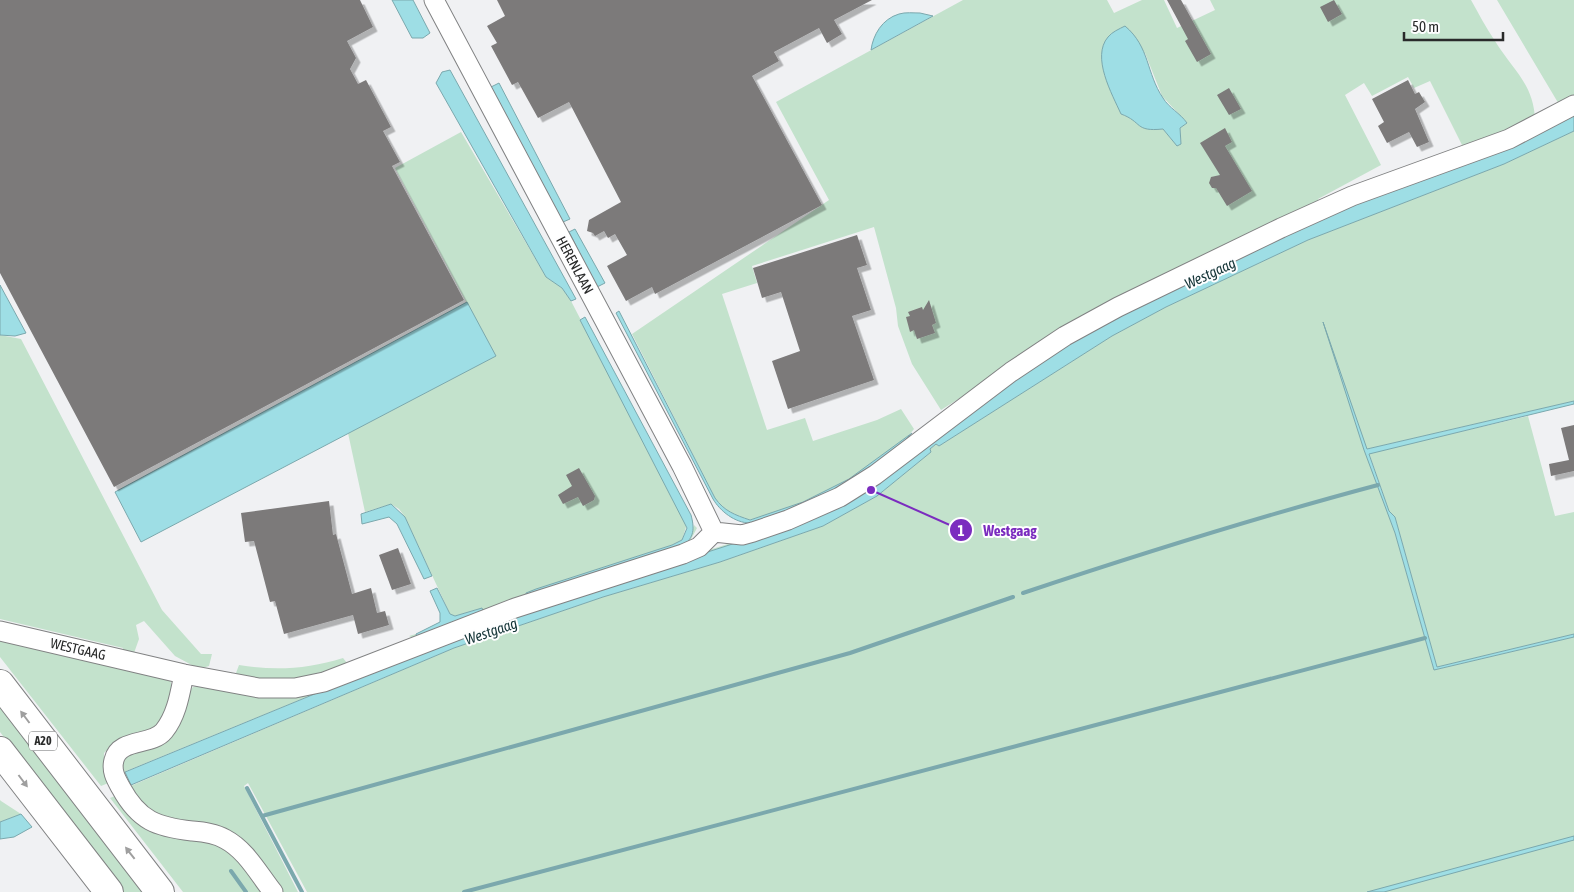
<svg xmlns="http://www.w3.org/2000/svg" width="1574" height="892" font-family="'Asap Condensed',sans-serif">
	<defs>
		<filter id="shadow"><feDropShadow dx="4.5" dy="4.5" stdDeviation="0" flood-color="#0004"/></filter>
	</defs>
	<rect width="100%" height="100%" fill="#f0f1f3"/>
	<!-- green -->
	<path fill="#c3e2cc" fill-rule="evenodd" d="M 963,0 L 1107,0 L 1114,13 L 1142,0 L 1164,0 L 1177,28 L 1215,10 L 1210,0 L 1471,0 C 1479,14 1486,28 1495,41 C 1512,69 1534,84 1535,120 L 1465,151 L 1430,81 L 1414,88 L 1408,77 L 1372,96 L 1364,83 L 1345,95 L 1381,165 L 1318,199 L 1321,205 L 1074,326 L 941,410 L 912,364 L 898,326 L 896,308 L 874,227 L 752,266 L 757,283 L 722,294 L 767,430 L 805,418 L 813,441 L 877,420 L 901,409 L 914,429 C 909,436 901,442 894,447 C 853,481 801,507 749,520 C 735,515 724,511 715,498 L 632,334 L 829,200 L 776,102 ZM 1102,51 L 1145,53 L 1162,96 L 1187,123 L 1180,128 L 1181,141 L 1172,140 L 1163,129 C 1137,132 1141,121 1121,114 L 1102,62 Z
		M 1497,0 L 1574,0 L 1574,100 L 1560,106 Z
		M 1574,131 L 1574,401 L 1367,449 L 1395,533 L 1434,670 L 1574,637 L 1574,892 L 307,892 L 248,783 L 244,786 L 298,892 L 283,892 L 257,856 L 147,811 L 126,788 L 454,648 L 603,597 L 720,562 L 823,526 L 877,496 L 931,452 L 930,449 L 936,444 L 939,446 L 1112,336 L 1166,307 L 1308,240 L 1504,164 Z
		M 461,132 L 546,277 L 562,288 L 571,301 L 687,524 L 682,540 L 672,545 L 536,589 L 689,541 L 694,525 L 697,528 L 689,543 L 523,599 L 519,597 L 500,603 L 485,615 L 418,640 L 409,636 L 416,634 L 417,637 L 482,608 L 455,616 L 450,614 L 405,517 L 399,509 L 391,504 L 365,512 L 348,433 L 495,356 L 395,168 Z
		M 0,335 L 21,339 L 162,610 L 201,654 L 212,654 L 209,666 L 199,669 L 175,656 L 144,621 L 136,625 L 139,639 L 134,653 L 123,651 L 123,648 L 0,619 Z
		M 1528,416 L 1555,516 L 1574,512 L 1574,634 L 1437,667 L 1395,517 L 1389,511 L 1369,453 Z
		M 753,536 L 750,540 L 655,569 L 419,651 L 119,774 L 121,761 L 136,748 L 193,687 L 200,685 L 255,694 Z
		M 0,639 L 170,680 C 176,696 171,716 157,727 C 149,734 120,743 109,748 L 104,753 L 104,767 L 111,782 L 101,786 L 0,657 Z
		M 343,658 L 351,668 L 288,682 L 239,678 L 239,675 L 236,673 L 239,665 C 275,671 308,669 343,658 Z
		M 0,694 L 153,892 L 124,892 L 0,732 Z
		M 120,794 L 141,824 L 223,844 L 269,892 L 183,892 L 110,798 Z
		M 0,800 L 1,801 L 21,814 L 0,822 Z"/>
	<!-- water -->
	<path fill="#9edee5" stroke="#7ba8ad" d="M 392,0 L 413,0 L 430,33 L 423,38 L 412,38 Z
		M 920,13 L 933,16 L 871,50 C 873,35 882,19 899,14 C 905,12 914,13 920,13 Z
		M 1125,26 C 1150,47 1146,73 1163,98 C 1169,108 1180,113 1187,123 L 1180,128 L 1181,144 L 1177,146 L 1163,129 C 1134,132 1143,122 1121,114 C 1112,94 1091,57 1108,37 C 1112,32 1119,29 1125,26 Z
		M 450,70 L 576,299 L 571,301 L 562,288 L 546,277 L 436,83 L 442,72 Z
		M 499,83 L 570,219 L 563,222 L 491,87 Z
		M 1574,114 L 1574,131 L 1504,164 L 1308,240 L 1166,307 L 1112,336 L 939,446 L 936,444 L 930,449 L 931,452 L 877,496 L 823,526 L 720,562 L 603,597 L 454,648 L 131,785 L 125,772 L 419,651 L 655,569 L 782,528 L 1098,326 L 1282,232 Z
		M 575,229 L 605,283 L 597,287 L 569,232 Z
		M 0,285 L 26,333 L 15,336 L 0,335 Z
		M 467,302 L 496,356 L 141,542 L 115,492 Z
		M 619,311 L 715,498 C 724,511 735,515 750,520 L 803,502 L 849,479 L 912,433 C 877,470 830,494 783,512 C 773,516 761,522 750,523 C 735,523 720,511 713,499 L 616,313 Z
		M 585,317 L 691,515 C 694,526 695,536 685,544 L 526,595 L 526,593 L 536,589 L 672,545 L 682,540 L 687,528 L 580,320 Z
		M 1323,322 L 1367,449 L 1574,401 L 1574,404 L 1369,454 L 1389,511 L 1395,517 L 1437,667 L 1574,634 L 1574,637 L 1434,670 L 1395,533 L 1364,450 Z
		M 391,504 L 405,517 L 432,576 L 424,579 L 397,524 L 389,517 L 362,524 L 361,514 Z
		M 437,588 L 450,614 L 455,616 L 482,608 L 483,611 L 417,637 L 416,634 L 440,622 L 440,613 L 430,591 Z
		M 21,814 L 32,827 L 14,837 L 0,839 L 0,822 Z
		M 1574,836 L 1574,840 L 1384,892 L 1367,892 Z"/>
	<g fill="none" stroke-linecap="round" stroke-linejoin="round">
		<!-- stream -->
		<path stroke="#7ba8ad" stroke-width="4" d="M 1023,593 C 1140,554 1258,517 1378,485
			M 247,788 L 302,892
			M 262,816 L 850,653 L 1013,597
			M 231,871 L 246,892
			M 464,892 L 1425,638"/>
	</g>
	<!-- building -->
	<path fill="#7c7a7a" filter="url(#shadow)" d="M 0,0 L 360,0 L 373,27 L 347,41 L 356,58 L 350,69 L 358,84 L 366,80 L 391,127 L 383,131 L 400,162 L 392,166 L 464,300 L 114,487 L 0,273 Z
		M 497,0 L 872,0 L 834,20 L 842,34 L 827,43 L 819,28 L 774,52 L 779,61 L 752,76 L 822,205 L 655,294 L 652,287 L 626,301 L 607,266 L 627,255 L 615,234 L 608,238 L 604,231 L 595,236 L 593,233 L 587,231 L 589,220 L 621,202 L 569,102 L 538,118 L 518,82 L 512,85 L 491,46 L 497,43 L 487,26 L 505,16 Z
		M 1167,0 L 1181,0 L 1211,54 L 1197,62 L 1185,41 L 1188,39 Z
		M 1334,0 L 1342,14 L 1328,22 L 1320,7 Z
		M 1408,80 L 1415,94 L 1419,92 L 1425,102 L 1415,109 L 1429,142 L 1417,147 L 1409,132 L 1387,143 L 1378,126 L 1384,122 L 1372,99 Z
		M 1229,88 L 1241,109 L 1229,115 L 1217,95 Z
		M 1225,128 L 1232,142 L 1225,146 L 1252,191 L 1227,206 L 1216,188 L 1212,188 L 1209,183 L 1211,177 L 1220,175 L 1200,143 Z
		M 857,235 L 867,265 L 857,268 L 871,310 L 852,316 L 874,380 L 788,409 L 772,361 L 800,351 L 781,292 L 762,298 L 753,268 Z
		M 929,300 L 936,323 L 932,325 L 935,333 L 917,339 L 914,330 L 910,332 L 906,317 L 910,316 L 908,312 L 922,307 L 923,310 Z
		M 1574,425 L 1574,471 L 1551,476 L 1549,464 L 1569,460 L 1561,428 Z
		M 579,468 L 595,496 L 594,500 L 583,506 L 578,497 L 563,504 L 558,495 L 572,486 L 566,475 Z
		M 329,501 L 333,535 L 336,534 L 352,594 L 371,588 L 377,613 L 385,611 L 389,625 L 358,634 L 353,615 L 284,634 L 275,601 L 270,602 L 254,541 L 245,542 L 241,513 Z
		M 398,548 L 411,584 L 392,590 L 379,555 Z"/>
	<g fill="none" stroke-linecap="round" stroke-linejoin="round">
		<!-- minor casing -->
		<g stroke="#818283" stroke-width="21">
			<path id="minor" d="M 434,0 L 682,466 L 714,532
				M 714,532 L 742,535 L 753,532 L 788,520 L 840,497 L 875,475 L 1011,372 L 1065,336 L 1118,307 L 1281,228 L 1352,196 L 1509,139 L 1574,105
				M 0,631 L 184,674 L 259,688 L 295,688 L 324,682 L 515,608 L 683,554 L 699,547 L 714,532
				M 184,674 C 180,693 177,715 164,731 C 152,746 119,738 114,760 C 111,771 116,779 121,788 C 139,821 157,827 192,831 C 203,832 215,833 225,839 C 246,850 258,873 273,892"/>
		</g>
		<!-- highway casing -->
		<g stroke="#818283" stroke-width="30">
			<path id="highway" d="M 0,684 L 160,892
				M 0,751 L 109,892"/>
		</g>
		<!-- minor -->
		<use href="#minor" stroke="#fff" stroke-width="19"/>
		<!-- highway -->
		<use href="#highway" stroke="#fff" stroke-width="28"/>
	</g>
	<!-- one-way arrows -->
	<defs><path id="oneway-solid" d="M-6-.8H1V-3.2L6.5 0L1 3.2V.8H-6Z" transform="scale(1.25)"/></defs>
	<g fill="#9f9f9f">
		<use href="#oneway-solid" transform="translate(25 717) rotate(-127)"/>
		<use href="#oneway-solid" transform="translate(23 781) rotate(53)"/>
		<use href="#oneway-solid" transform="translate(130 853) rotate(-128)"/>
	</g>
	<g text-anchor="middle" dominant-baseline="central" stroke-width="4" stroke-linejoin="round" paint-order="stroke">
		<!-- shield labels -->
		<rect fill="#fefeff" stroke="#696a6a" stroke-width="1" x="29" y="731.5" width="28" height="19" rx="4"/>
		<g font-size="12" font-weight="bold" fill="#292a2a">
			<text x="43" y="741">A20</text>
		</g>
		<!-- street labels -->
		<g font-size="14" fill="#292a2a" stroke="#fefeff">
			<text transform="translate(575 265) rotate(62)">HERENLAAN</text>
			<text transform="translate(78 649) rotate(13)">WESTGAAG</text>
		</g>
		<!-- water labels -->
		<g font-size="15" font-style="italic" fill="#163639" stroke="#fefeff">
			<text transform="translate(1210 273) rotate(-25)">Westgaag</text>
			<text transform="translate(491 631) rotate(-19)">Westgaag</text>
		</g>
	</g>
	<!-- callouts -->
	<path fill="none" stroke="#7b2cbf" stroke-width="2" d="M871 490L961 530"/>
	<g fill="#7b2cbf" stroke="#fefeff" stroke-width="2">
		<circle cx="871" cy="490" r="5"/>
		<circle cx="961" cy="530" r="12"/>
	</g>
	<g font-size="15" text-anchor="middle" font-weight="bold" fill="#fff">
		<text x="961" y="536">1</text>
	</g>
	<g font-size="15" text-anchor="middle" font-weight="bold" fill="#7b2cbf" stroke="#fefeff" stroke-width="4" stroke-linejoin="round" paint-order="stroke">
		<text x="1010" y="536">Westgaag</text>
	</g>
	<!-- scale -->
	<path d="M1404 32v8h99v-8" fill="none" stroke="#292a2a" stroke-width="2.5"/>
	<text x="1412" y="32" font-size="15" fill="#292a2a" stroke="#fefeff" stroke-width="4" paint-order="stroke">50 m</text>
</svg>
